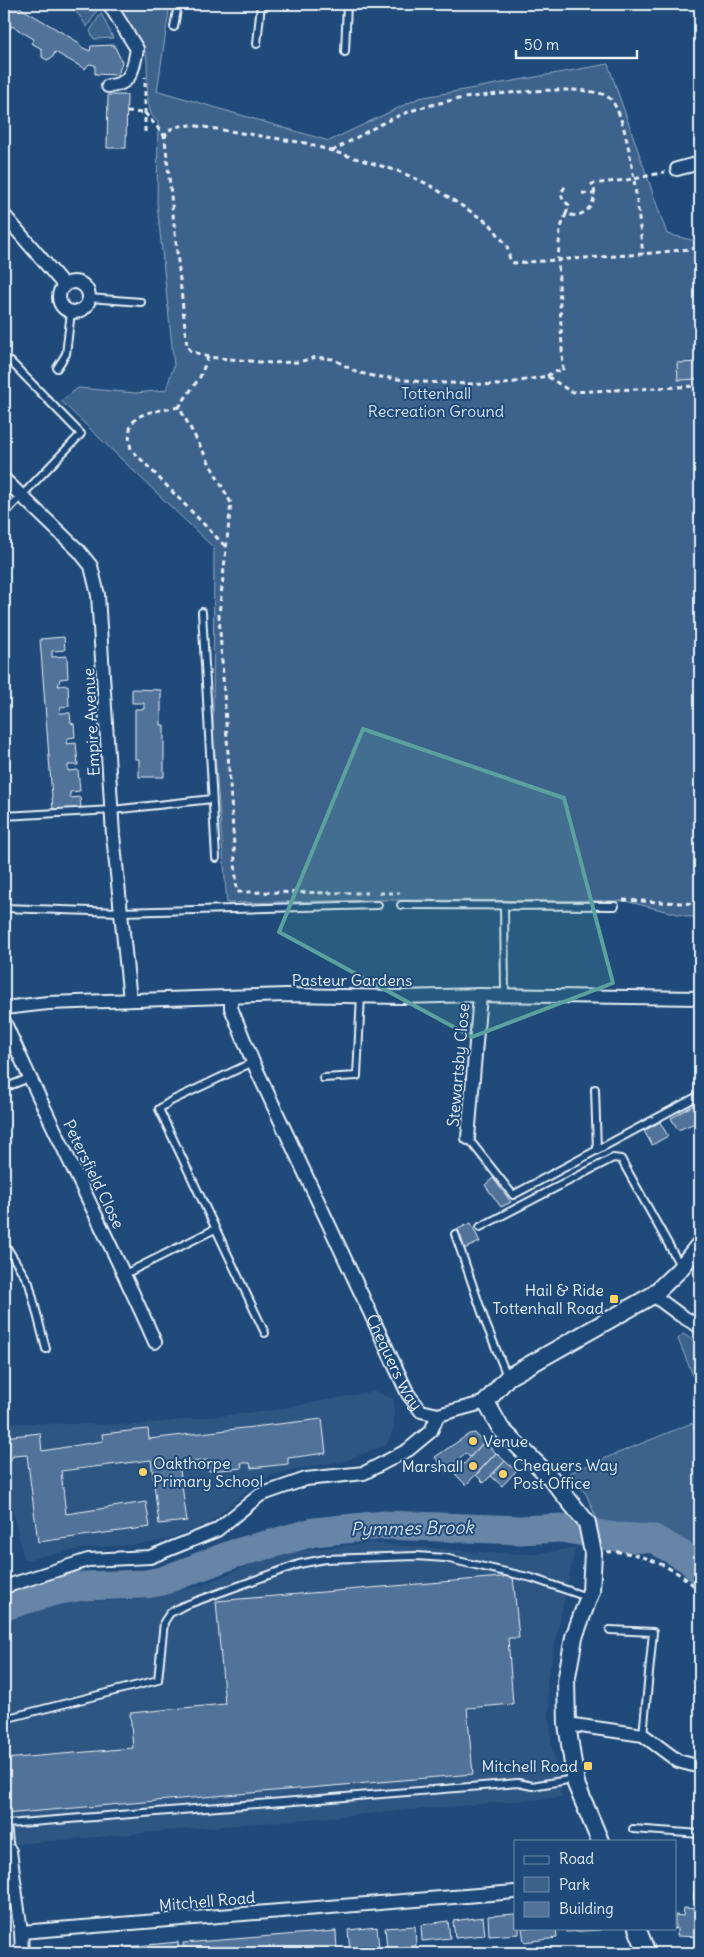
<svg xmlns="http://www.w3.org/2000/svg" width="704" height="1957" font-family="Delius,sans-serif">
	<rect width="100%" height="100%" fill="#1f4a7a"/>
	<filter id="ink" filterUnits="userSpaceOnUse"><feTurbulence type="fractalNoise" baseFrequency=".02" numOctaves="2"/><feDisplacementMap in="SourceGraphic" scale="10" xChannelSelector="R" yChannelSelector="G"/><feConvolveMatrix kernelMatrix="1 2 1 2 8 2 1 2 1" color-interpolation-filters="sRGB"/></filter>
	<g filter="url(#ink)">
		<!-- built -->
		<path fill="#2e5683" d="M 374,1391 L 394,1399 L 394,1427 L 387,1444 L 345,1461 L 296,1469 L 270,1476 L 248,1489 L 210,1523 L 168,1539 L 152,1543 L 85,1548 L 24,1560 L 10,1498 L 4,1499 L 4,1423 L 135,1425 L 275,1410 Z
			M 372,1543 L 492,1553 L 536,1554 L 575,1548 L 547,1681 L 551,1741 L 562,1797 L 4,1845 L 4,1612 L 13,1608 L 53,1602 L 140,1600 L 200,1586 L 279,1553 Z"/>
		<!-- green -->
		<path fill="#3c628c" stroke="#92aac2" d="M 67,4 L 95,4 L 98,9 L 87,27 L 79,15 Z
			M 114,4 L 170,4 L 157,92 L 159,91 L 329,141 L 419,98 L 608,64 L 667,234 L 700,242 L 700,917 L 690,917 L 625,901 L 380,900 L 227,903 L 213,730 L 214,548 L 61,401 L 78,388 L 135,393 L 166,390 L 174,365 L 157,204 L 158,121 C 144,117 148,75 147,61 L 146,53 Z
			M 101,13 L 113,38 L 94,39 L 90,31 Z
			M 683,1334 L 700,1344 L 700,1393 L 678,1339 Z
			M 692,1423 L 700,1444 L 700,1559 L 684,1549 L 651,1534 L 599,1524 L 586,1494 L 569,1473 Z"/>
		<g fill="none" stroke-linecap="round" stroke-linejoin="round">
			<!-- river -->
			<path stroke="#6685a7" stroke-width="29" d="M 4,1606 L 54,1591 L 84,1586 L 146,1584 L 162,1581 L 233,1554 L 314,1532 L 384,1525 L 520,1530 L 561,1528 L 615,1537 L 654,1539 L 689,1559 L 700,1570"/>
		</g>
		<!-- building -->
		<path fill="#517399" stroke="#e8f1f8" d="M 10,4 L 14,4 L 78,42 L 81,47 L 90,51 L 91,46 L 114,45 L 122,62 L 118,75 L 95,74 L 95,65 L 89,64 L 85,69 L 55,52 L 53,57 L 47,60 L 42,57 L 42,49 L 31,43 L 34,39 L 12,26 L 8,32 L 4,29 L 4,15 Z
			M 108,95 L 127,95 L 126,148 L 107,148 Z
			M 700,362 L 700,379 L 678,380 L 677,363 Z
			M 64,637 L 65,650 L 52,651 L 52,657 L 67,656 L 68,678 L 60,679 L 58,686 L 68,685 L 69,706 L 61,707 L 59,713 L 70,713 L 71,723 L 74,724 L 75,737 L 68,738 L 66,744 L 76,743 L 78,765 L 68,765 L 68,771 L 78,770 L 80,791 L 70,792 L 70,798 L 80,797 L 81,809 L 53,810 L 40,639 Z
			M 132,689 L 161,690 L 161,725 L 164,725 L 164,777 L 139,777 L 139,759 L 135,759 L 135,709 L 144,709 L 144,703 L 132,703 Z
			M 699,1102 L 700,1121 L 678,1130 L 671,1118 Z
			M 660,1122 L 668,1136 L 652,1145 L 644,1131 Z
			M 493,1178 L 511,1202 L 501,1207 L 485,1185 Z
			M 471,1223 L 480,1242 L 464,1249 L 458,1229 Z
			M 322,1419 L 326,1453 L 288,1458 L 288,1464 L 251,1468 L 250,1463 L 241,1463 L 242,1468 L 209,1471 L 207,1460 L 179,1464 L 187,1521 L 159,1524 L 151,1460 L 61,1471 L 66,1514 L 146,1502 L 150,1527 L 38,1542 L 27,1455 L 13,1456 L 4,1470 L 4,1437 L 40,1433 L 42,1451 L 103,1441 L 102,1434 L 148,1429 L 149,1439 Z
			M 475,1433 L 484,1442 L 470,1457 L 465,1453 L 447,1473 L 435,1457 L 469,1434 Z
			M 484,1442 L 496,1453 L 466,1485 L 455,1474 Z
			M 496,1453 L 505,1461 L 484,1483 L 476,1475 Z
			M 505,1461 L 516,1471 L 502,1486 L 491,1476 Z
			M 513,1576 L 519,1638 L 508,1638 L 513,1704 L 467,1708 L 473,1774 L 4,1814 L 4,1759 L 133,1748 L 130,1713 L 225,1704 L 216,1601 Z
			M 684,1908 L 698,1909 L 698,1915 L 700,1915 L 700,1937 L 677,1936 L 677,1929 L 670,1928 L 675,1928 L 675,1915 L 683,1916 Z
			M 515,1914 L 515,1928 L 519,1928 L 519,1934 L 489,1936 L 488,1916 Z
			M 483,1917 L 485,1935 L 455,1938 L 453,1921 Z
			M 448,1921 L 450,1938 L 422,1941 L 421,1925 Z
			M 415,1926 L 416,1946 L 387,1948 L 385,1928 Z
			M 377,1927 L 379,1948 L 350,1951 L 348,1930 Z
			M 522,1928 L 556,1928 L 557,1938 L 524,1942 Z
			M 565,1928 L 600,1928 L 601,1930 L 566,1932 Z
			M 336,1931 L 337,1951 L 314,1953 L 184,1953 L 183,1943 Z
			M 178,1942 L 179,1953 L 65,1953 Z"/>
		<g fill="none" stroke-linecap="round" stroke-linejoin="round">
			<!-- service casing -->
			<g stroke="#e8f1f8" stroke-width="10">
				<path id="service" d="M 174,27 L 178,4
					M 257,44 L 261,4
					M 345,52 L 347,4
					M 89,298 L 141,302
					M 57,368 L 66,354 L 71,312
					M 4,514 L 81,434 L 10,361
					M 202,612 L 216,858
					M 4,816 L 112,810 L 212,799
					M 401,905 L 615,906
					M 504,906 L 505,995
					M 4,908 L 120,912 L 378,905
					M 253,1062 L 171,1101 L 159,1109 L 265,1333
					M 323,1078 L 357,1076 L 361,995
					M 4,1088 L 29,1078
					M 595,1089 L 597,1150
					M 468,1138 L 513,1195 L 700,1095
					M 480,1227 L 613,1158 L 621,1159 L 681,1267
					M 455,1234 L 486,1324 L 507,1376
					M 4,1243 L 29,1283 L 46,1349
					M 125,1274 L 215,1229
					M 610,1630 L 653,1632 L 643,1735
					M 700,1666 L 698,1680 L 700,1681
					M 4,1719 L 158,1680 L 164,1622 L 170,1613 L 183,1606 L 299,1564 L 325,1559 L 416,1556 L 445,1558 L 532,1578 L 587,1597
					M 633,1829 L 700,1834
					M 10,1851 L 7,1824 L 518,1783 L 532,1786 L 574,1779
					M 698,1898 L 700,1861"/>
			</g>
			<!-- minor casing -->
			<g stroke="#e8f1f8" stroke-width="16">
				<g id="minor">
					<path d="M 108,86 C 132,85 133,69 137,49 L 109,4"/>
					<path d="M 677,169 L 700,163"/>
					<path d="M 4,215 L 64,285"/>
					<circle cx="74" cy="297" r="15"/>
					<path d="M 4,479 L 79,551 L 91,566 L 98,595 L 113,835 L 130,1000"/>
					<path id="s1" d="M 231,997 L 231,1008 L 253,1062 L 408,1394 L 421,1411 L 438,1415 L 486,1402"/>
					<path d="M 4,1008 L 48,1003 L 286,995 L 400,997 L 480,995 L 700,998"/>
					<path d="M 4,1021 C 52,1129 107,1234 155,1342"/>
					<path d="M 468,1138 L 480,995"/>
					<path d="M 653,1295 L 680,1315 L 700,1327"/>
					<path d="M 4,1587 L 88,1560 L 150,1557 L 217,1530 L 260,1495 L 306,1479 L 364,1473 L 408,1450 L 431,1431 L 438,1415"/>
					<path d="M 567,1724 L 643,1735 L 678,1761 L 700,1767"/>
					<path d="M 10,1851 L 21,1932 L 22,1953"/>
					<path d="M 21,1932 L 515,1892"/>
				</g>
			</g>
			<!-- tertiary casing -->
			<g stroke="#e8f1f8" stroke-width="20">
				<path id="tertiary" d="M 600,1841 L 576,1784 L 567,1724 L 566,1682 L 574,1637 L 591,1591 L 593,1553 L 587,1523 L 550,1477 L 501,1429 L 486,1402 L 508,1377 L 653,1295 L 679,1270 L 700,1244
					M 637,1928 L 647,1953"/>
			</g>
			<!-- path -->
			<path stroke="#e8f1f8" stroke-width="3" stroke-dasharray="5 4" stroke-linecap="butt" d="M 127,112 L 145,113 L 163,134 L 165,139 L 187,346 L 191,351 L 208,357 L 271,363 L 299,362 L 316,357 L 333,359 L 356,372 L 373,376 L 422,382 L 499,385 L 547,376 L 571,392 L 700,386
				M 145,132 L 145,77
				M 165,138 C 167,126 180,126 191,125 L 305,143 L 398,171 L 428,184 L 490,224 L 507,246 L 510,260 L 514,263 L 643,254 L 700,248
				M 332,151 C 355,139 378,124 403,114 C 420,107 439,103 458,99 C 484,95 589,82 608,97 C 631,114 639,224 643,254
				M 582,193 L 595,194
				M 566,214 L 569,205 L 563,200 L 561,193 L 566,185
				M 208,357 L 200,377 L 179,407 L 231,503 L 219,615 L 237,892 L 367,893
				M 547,376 L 553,372 L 563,371 L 558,259 L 560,230 L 566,214 C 570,215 574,216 578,215 C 591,212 599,195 592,184 L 634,179 L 665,172
				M 179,407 C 150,413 122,410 131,449 L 226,547
				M 379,893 L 400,893
				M 623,900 L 700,904
				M 607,1552 C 637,1549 681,1570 700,1592"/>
			<!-- service -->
			<use href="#service" stroke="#1f4a7a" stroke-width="6"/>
			<!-- minor -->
			<use href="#minor" stroke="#1f4a7a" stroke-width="12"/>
			<!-- tertiary -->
			<use href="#tertiary" stroke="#1f4a7a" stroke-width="16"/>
		</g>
	</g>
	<!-- marked area -->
	<path fill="#5ba19e" fill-opacity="0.2" stroke="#5ba19e" stroke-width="4" stroke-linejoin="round" d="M 363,729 L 564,798 L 613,983 L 472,1037 L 279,932 Z"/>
	<!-- markers -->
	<g fill="#ffd166" stroke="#1f4a7a" stroke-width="2">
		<rect x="609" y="1294" width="10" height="10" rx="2.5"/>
		<circle cx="473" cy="1441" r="5"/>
		<circle cx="473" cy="1466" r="5"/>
		<circle cx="143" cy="1472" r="5"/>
		<circle cx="503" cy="1474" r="5"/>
		<rect x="583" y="1761" width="10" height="10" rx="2.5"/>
	</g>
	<g text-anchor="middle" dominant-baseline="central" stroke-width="4" stroke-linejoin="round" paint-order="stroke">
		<!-- park labels -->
		<g font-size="16" fill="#d7e3ed" stroke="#1f4a7a">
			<text x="436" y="393">Tottenhall<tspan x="436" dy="18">Recreation Ground</tspan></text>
		</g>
		<!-- street labels -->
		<g font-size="16" fill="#e8f1f8" stroke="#1f4a7a">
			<text transform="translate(91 722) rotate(-93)">Empire Avenue</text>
			<text x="352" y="980">Pasteur Gardens</text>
			<text transform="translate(458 1065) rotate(-85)">Stewartsby Close</text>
			<text transform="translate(94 1174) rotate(64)">Petersfield Close</text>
			<text stroke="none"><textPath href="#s1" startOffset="401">Chequers Way</textPath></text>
			<text transform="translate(207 1901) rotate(-5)">Mitchell Road</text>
		</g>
		<!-- poi labels -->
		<g font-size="16" fill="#e8f1f8" stroke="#1f4a7a" text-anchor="end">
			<text x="604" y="1290">Hail &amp; Ride<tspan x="604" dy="18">Tottenhall Road</tspan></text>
			<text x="483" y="1441" text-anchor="start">Venue</text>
			<text x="153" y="1463" text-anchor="start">Oakthorpe<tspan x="153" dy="18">Primary School</tspan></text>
			<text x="513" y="1465" text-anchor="start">Chequers Way<tspan x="513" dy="18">Post Office</tspan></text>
			<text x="463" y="1466">Marshall</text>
			<text x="578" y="1766">Mitchell Road</text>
		</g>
		<!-- water labels -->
		<g font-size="18" font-style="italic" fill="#d4e1ec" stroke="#1f4a7a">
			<text transform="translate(412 1528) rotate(-1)">Pymmes Brook</text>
		</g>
	</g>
	<!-- margin -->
	<rect width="704" height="1957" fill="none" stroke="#1f4a7a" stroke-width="20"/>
	<rect x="10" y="10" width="684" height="1937" fill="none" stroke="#e8f1f8" stroke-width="2" filter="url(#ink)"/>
	<!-- legend -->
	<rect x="514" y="1840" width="162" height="90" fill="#1f4a7a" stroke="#6f8dac"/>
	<rect x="524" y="1856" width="25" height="8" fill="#1f4a7a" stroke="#6f8dac"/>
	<text x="559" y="1864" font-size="15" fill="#e8f1f8">Road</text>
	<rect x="524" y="1877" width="25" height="15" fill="#3c628c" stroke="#6f8dac"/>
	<text x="559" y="1890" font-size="15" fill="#e8f1f8">Park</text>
	<rect x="524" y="1902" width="25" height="15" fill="#517399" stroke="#6f8dac"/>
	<text x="559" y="1914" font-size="15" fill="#e8f1f8">Building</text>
	<!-- scale -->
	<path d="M516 50v8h121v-8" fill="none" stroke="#e8f1f8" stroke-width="2.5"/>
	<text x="524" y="50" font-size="15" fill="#e8f1f8" stroke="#1f4a7a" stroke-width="4" paint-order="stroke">50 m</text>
</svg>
